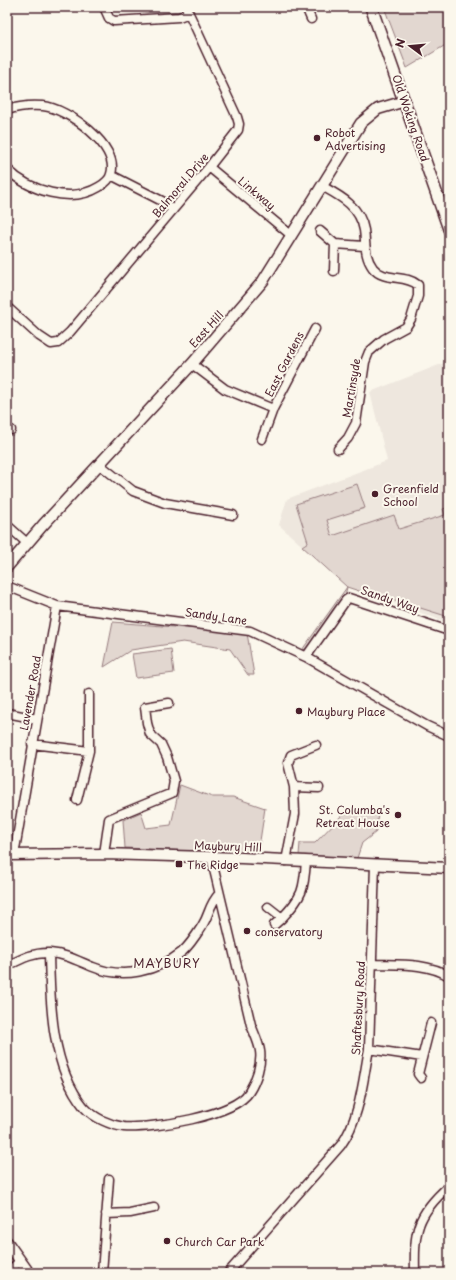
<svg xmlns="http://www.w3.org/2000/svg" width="456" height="1280" font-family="'Playpen Sans',sans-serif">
	<rect width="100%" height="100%" fill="#fbf7ec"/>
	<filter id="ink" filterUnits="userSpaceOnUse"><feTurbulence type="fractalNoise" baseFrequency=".025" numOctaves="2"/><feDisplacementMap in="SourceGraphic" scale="8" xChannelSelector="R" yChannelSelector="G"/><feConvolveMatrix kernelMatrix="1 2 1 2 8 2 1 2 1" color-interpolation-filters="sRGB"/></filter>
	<g filter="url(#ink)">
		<!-- built -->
		<path fill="#eee7de" d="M 449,361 L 449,623 L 347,586 L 279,525 L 287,499 L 387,461 L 370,392 Z"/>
		<!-- green -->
		<path fill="#e2d7d0" stroke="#967b7e" d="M 384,7 L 449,7 L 449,43 L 407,68 Z
			M 357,484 L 365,508 L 327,520 L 332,536 L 394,515 L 399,529 L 445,515 L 443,509 L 449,507 L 449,617 L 395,600 L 380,598 L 347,587 L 345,596 L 308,649 L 302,650 L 347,587 L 302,546 L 308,542 L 296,504 Z
			M 113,622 L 247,633 L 254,675 L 248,675 L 230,649 L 183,642 L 131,650 L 104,667 Z
			M 171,649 L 174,673 L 136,678 L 132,654 Z
			M 180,785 L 212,797 L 233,797 L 265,808 L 258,854 L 125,848 L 123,820 L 141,812 L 146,828 L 171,825 Z
			M 378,813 L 376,832 L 362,843 L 357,858 L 299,855 L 300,843 L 315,843 L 343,814 Z"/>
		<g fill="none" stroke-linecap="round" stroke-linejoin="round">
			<!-- minor casing -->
			<g stroke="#4a1f2b" stroke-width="11">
				<path id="minor" d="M 104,7 L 109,18 L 114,21 L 179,17 L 189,13
					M 306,7 L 311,19
					M 7,110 C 19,106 31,105 43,106 C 67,108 120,146 111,174 C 110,179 104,184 99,187 C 71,204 29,191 7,169
					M 209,167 L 291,235
					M 111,175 L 162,201 L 173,210
					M 322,186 C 340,196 360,206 364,230 C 366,244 364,256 373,268 C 384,282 405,274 418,285 L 418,296 L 411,319 L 406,327 L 384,339 L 369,352 L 365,362 L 356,423 L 348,438 L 338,449
					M 320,231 L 335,244 L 364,246
					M 334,271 L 335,244
					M 7,307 L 39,336 L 51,344 L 58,343 L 70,332 L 209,167 L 238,130 L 239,124 L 237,117 L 186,7
					M 192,364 L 225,389 L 273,409 L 262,439
					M 273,409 L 315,329
					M 7,430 L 11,430
					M 99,464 L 133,491 L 165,503 L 233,515
					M 7,525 L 27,543
					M 7,586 L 57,606 L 250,631 L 306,657 L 427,726 L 449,736
					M 306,657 L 346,600 L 349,598 L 449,631
					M 7,713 L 37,719
					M 32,744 L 89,751 L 89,694
					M 294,787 L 319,788
					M 77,800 L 89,751
					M 104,854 L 109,819 L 172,793 L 174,781 L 167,757 L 161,744 L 150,734 L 147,723 L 145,707 L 169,703
					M 14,855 L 57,606
					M 286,861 L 295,814 L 294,787 L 288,763 L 291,755 L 316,745
					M 268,907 L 282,918 C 303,896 304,890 306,861
					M 274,925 L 282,918
					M 49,953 C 50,1002 51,1067 84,1107 C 94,1118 110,1125 124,1127 C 152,1129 234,1116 249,1092 C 256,1081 262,1063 260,1051 C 259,1043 254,1033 251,1025 L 211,857
					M 371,964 C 397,965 426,962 449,976
					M 7,966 C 21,959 34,952 50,953 C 66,954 78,961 93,967 C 122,979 157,972 182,952 C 189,946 197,934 202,926 C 210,914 208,906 219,894
					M 369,1049 L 422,1057
					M 421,1078 L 418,1074 L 431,1023
					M 106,1214 L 130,1213 L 154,1208
					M 7,1273 L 20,1261
					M 102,1273 L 109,1179
					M 228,1273 L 341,1145 C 360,1119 363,1080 369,1049 L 375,865
					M 415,1273 C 414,1231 416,1215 449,1186"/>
			</g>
			<!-- tertiary casing -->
			<g stroke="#4a1f2b" stroke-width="13">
				<path id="tertiary" d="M 7,567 L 43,525 L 192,364 L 263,281 L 361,123 L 378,109 L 405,101
					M 7,855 L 104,854 L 242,858 L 449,868
					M 7,1242 L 29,1273"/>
			</g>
			<!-- secondary casing -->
			<g stroke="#4a1f2b" stroke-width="14">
				<path id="secondary" d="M 371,7 L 449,229"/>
			</g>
			<!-- minor -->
			<use href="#minor" stroke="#fbf7ec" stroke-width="8"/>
			<!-- tertiary -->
			<use href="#tertiary" stroke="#fbf7ec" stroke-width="10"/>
			<!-- secondary -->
			<use href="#secondary" stroke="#fbf7ec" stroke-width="11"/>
		</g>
	</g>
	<!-- markers -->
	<g fill="#4a1f2b" stroke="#fbf7ec" stroke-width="1.5">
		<circle cx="317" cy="138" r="4"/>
		<circle cx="375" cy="494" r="4"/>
		<circle cx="299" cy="711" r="4"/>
		<circle cx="398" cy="815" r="4"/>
		<rect x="175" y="860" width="8" height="8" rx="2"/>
		<circle cx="247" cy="931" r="4"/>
		<circle cx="167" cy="1241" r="4"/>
	</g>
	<g text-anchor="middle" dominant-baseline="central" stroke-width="4" stroke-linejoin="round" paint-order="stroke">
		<!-- street labels -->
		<g font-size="11" fill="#4a1f2b" stroke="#fbf7ec">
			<text transform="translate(411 118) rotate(71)">Old Woking Road</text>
			<text transform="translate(180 185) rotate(-50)">Balmoral Drive</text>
			<text transform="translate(257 193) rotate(40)">Linkway</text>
			<text transform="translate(206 329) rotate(-48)">East Hill</text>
			<text transform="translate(284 364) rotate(-63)">East Gardens</text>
			<text transform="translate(351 388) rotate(-80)">Martinsyde</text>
			<text transform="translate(390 599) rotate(19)">Sandy Way</text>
			<text transform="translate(216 616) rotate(8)">Sandy Lane</text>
			<text transform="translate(30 693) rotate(-80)">Lavender Road</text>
			<text transform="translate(228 846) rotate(2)">Maybury Hill</text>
			<text transform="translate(358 1008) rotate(-87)">Shaftesbury Road</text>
		</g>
		<!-- poi labels -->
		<g font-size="11" fill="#4a1f2b" stroke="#fbf7ec" text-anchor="start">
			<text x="325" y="132">Robot<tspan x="325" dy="13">Advertising</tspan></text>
			<text x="383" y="488">Greenfield<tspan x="383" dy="13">School</tspan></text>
			<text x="307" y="711">Maybury Place</text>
			<text x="390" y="809" text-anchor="end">St. Columba's<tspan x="390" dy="13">Retreat House</tspan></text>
			<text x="187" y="864">The Ridge</text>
			<text x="255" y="931">conservatory</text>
			<text x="175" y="1241">Church Car Park</text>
		</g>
		<!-- neighbourhood labels -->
		<g font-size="12" letter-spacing="1" fill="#4a1f2b" stroke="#fbf7ec">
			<text x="167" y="963">MAYBURY</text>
		</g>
	</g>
	<!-- margin -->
	<rect width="456" height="1280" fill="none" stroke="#fbf7ec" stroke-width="24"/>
	<rect x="12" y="12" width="432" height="1256" fill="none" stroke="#4a1f2b" stroke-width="1.5" filter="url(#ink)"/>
	<!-- north arrow -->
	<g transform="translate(410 46) rotate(286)" stroke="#fbf7ec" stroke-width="3" paint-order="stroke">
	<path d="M0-3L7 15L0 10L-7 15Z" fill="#4a1f2b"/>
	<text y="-6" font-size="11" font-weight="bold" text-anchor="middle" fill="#4a1f2b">N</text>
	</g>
</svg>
